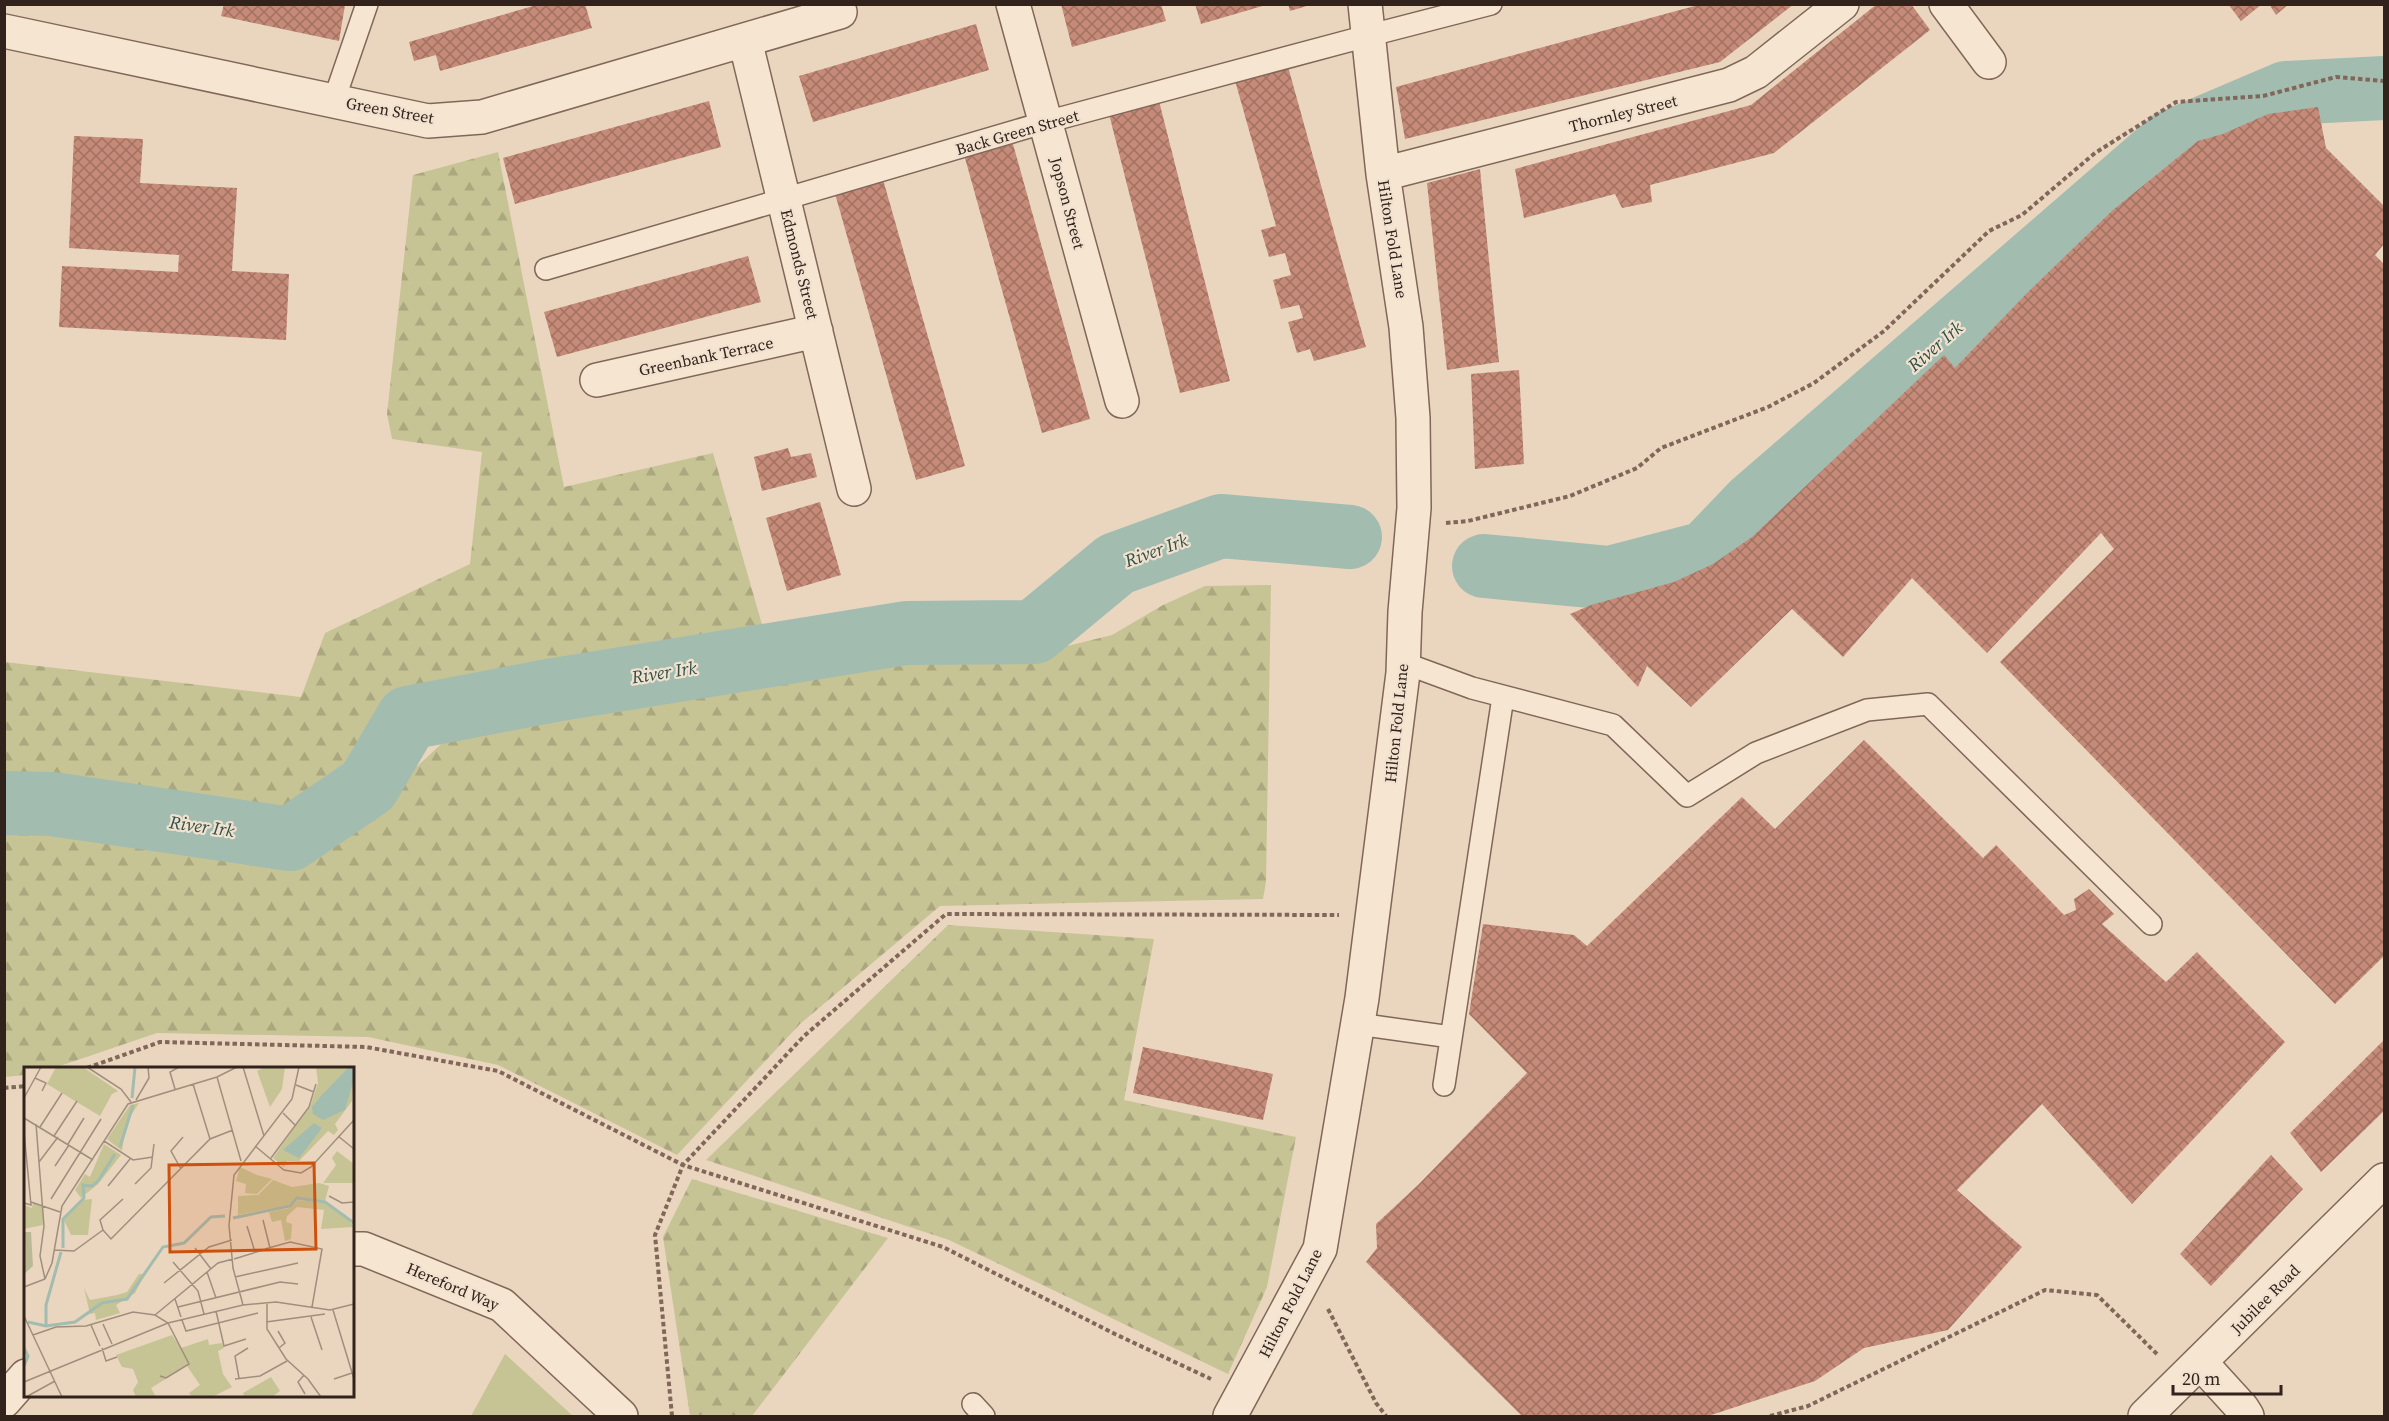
<svg xmlns="http://www.w3.org/2000/svg" width="2389" height="1421" font-family="'Source Serif 4',serif">
	<defs>
		<pattern id="forest-firs" width="22" height="20" patternUnits="userSpaceOnUse" patternTransform="scale(1.5)"><rect width="22" height="20" fill="#c6c494"/><path d="M5 1l3.5 6h-7zM16 11l3.5 6h-7z" fill="#aba87f"/></pattern>
		<pattern id="building-cross-hatch" width="8" height="8" patternUnits="userSpaceOnUse" patternTransform="scale(1.5)"><rect width="8" height="8" fill="#c58b78"/><path d="M0 0l8 8M0 8l8-8" fill="none" stroke="#a17162"/></pattern>
	</defs>
	<rect width="100%" height="100%" fill="#ead6bf"/>
	<!-- forest -->
	<path fill="url(#forest-firs)" d="M 498,152 L 564,487 L 713,453 L 763,628 L 423,686 L 388,710 L 348,772 L 317,803 L 282,816 L 63,784 L 5,782 L 5,662 L 301,697 L 325,633 L 470,564 L 482,452 L 392,439 L 387,414 L 413,175 Z
		M 1271,585 L 1266,882 L 1263,899 L 940,906 L 800,1024 L 677,1155 L 498,1065 L 368,1037 L 157,1033 L 54,1068 L 26,1068 L 25,1075 L 5,1077 L 5,828 L 44,831 L 248,862 L 284,859 L 313,849 L 374,806 L 450,736 L 821,667 L 1051,650 L 1112,635 L 1163,605 L 1205,586 Z
		M 948,925 L 1154,939 L 1124,1100 L 1296,1137 L 1267,1287 L 1228,1374 L 949,1240 L 706,1160 Z
		M 692,1179 L 888,1238 L 752,1416 L 690,1416 L 663,1237 Z"/>
	<!-- park -->
	<path fill="#c6c494" d="M 505,1354 L 573,1416 L 471,1416 Z"/>
	<g fill="none" stroke-linecap="round" stroke-linejoin="round">
		<!-- river -->
		<path stroke="#a2bcb0" stroke-width="64" d="M 1484,566 L 1610,578 L 1706,553 L 1753,504 L 2171,142 L 2286,93 L 2384,88
			M 4,803 L 52,804 L 290,839 L 368,786 L 408,718 L 554,690 L 906,633 L 1034,632 L 1116,564 L 1221,526 L 1350,537"/>
	</g>
	<!-- building -->
	<path fill="url(#building-cross-hatch)" d="M 224,4 L 342,4 L 345,5 L 339,41 L 221,16 Z
		M 540,4 L 585,4 L 592,28 L 440,71 L 436,55 L 414,61 L 409,42 Z
		M 1061,4 L 1161,4 L 1166,21 L 1072,47 Z
		M 1195,4 L 1266,4 L 1266,5 L 1201,24 Z
		M 1288,4 L 1310,4 L 1310,5 L 1290,11 Z
		M 1702,4 L 1794,4 L 1720,62 L 1405,139 L 1396,87 Z
		M 1877,4 L 1911,4 L 1930,30 L 1774,153 L 1650,185 L 1652,202 L 1622,208 L 1615,194 L 1524,218 L 1515,169 L 1751,105 Z
		M 2228,4 L 2262,4 L 2241,21 Z
		M 2269,4 L 2289,4 L 2276,15 Z
		M 976,24 L 989,70 L 813,122 L 799,76 Z
		M 1287,63 L 1366,347 L 1314,361 L 1310,349 L 1297,353 L 1288,322 L 1303,318 L 1299,305 L 1281,309 L 1273,280 L 1291,275 L 1285,253 L 1269,257 L 1261,230 L 1276,226 L 1234,77 Z
		M 1158,97 L 1230,381 L 1180,393 L 1108,110 Z
		M 709,101 L 721,147 L 515,204 L 503,158 Z
		M 2318,107 L 2326,148 L 2384,206 L 2384,244 L 2375,255 L 2384,264 L 2384,956 L 2335,1004 L 2000,662 L 2114,549 L 2101,533 L 1987,653 L 1912,578 L 1843,657 L 1792,609 L 1691,707 L 1647,666 L 1638,687 L 1570,614 L 1591,605 L 1674,582 L 1713,564 L 1752,537 L 1944,355 L 1955,368 L 2028,292 L 2113,210 L 2198,141 L 2223,134 L 2268,114 Z
		M 74,136 L 143,139 L 140,183 L 237,188 L 232,271 L 289,274 L 286,340 L 59,327 L 62,266 L 178,272 L 179,255 L 69,248 Z
		M 1011,137 L 1090,419 L 1042,433 L 963,151 Z
		M 1480,169 L 1499,362 L 1447,370 L 1427,183 Z
		M 882,176 L 965,466 L 916,480 L 834,190 Z
		M 748,256 L 761,302 L 557,357 L 544,312 Z
		M 1519,370 L 1524,464 L 1475,469 L 1471,374 Z
		M 788,448 L 791,457 L 811,453 L 817,477 L 762,491 L 754,457 Z
		M 820,502 L 841,575 L 787,591 L 766,518 Z
		M 1864,740 L 1983,858 L 1996,845 L 2064,915 L 2076,910 L 2074,899 L 2089,889 L 2114,914 L 2102,924 L 2166,982 L 2197,952 L 2285,1042 L 2132,1204 L 2042,1104 L 1957,1190 L 2022,1247 L 1948,1330 L 1864,1348 L 1815,1381 L 1708,1416 L 1522,1416 L 1366,1262 L 1377,1248 L 1376,1224 L 1418,1185 L 1527,1073 L 1469,1014 L 1483,924 L 1574,935 L 1587,946 L 1742,797 L 1775,829 Z
		M 2384,1040 L 2384,1111 L 2321,1172 L 2290,1133 Z
		M 1143,1047 L 1273,1074 L 1263,1120 L 1133,1093 Z
		M 2271,1155 L 2303,1189 L 2211,1286 L 2180,1254 Z"/>
	<g fill="none" stroke-linecap="round" stroke-linejoin="round">
		<!-- service casing -->
		<g stroke="#816759" stroke-width="24">
			<path id="service" d="M 334,100 L 367,4
				M 546,269 L 1046,122 L 1367,36 L 1491,4
				M 1404,663 L 1472,688 L 1613,725 L 1687,796 L 1756,753 L 1867,710 L 1928,704 L 2151,924
				M 1358,1024 L 1451,1037
				M 1444,1085 L 1503,697
				M 973,1404 L 984,1416"/>
		</g>
		<!-- minor casing -->
		<g stroke="#816759" stroke-width="36">
			<path id="minor" d="M 1013,4 L 1122,401
				M 1946,4 L 1989,62
				M 4,31 L 428,121 L 482,117 L 840,12
				M 745,40 L 854,489
				M 1383,174 L 1729,85 L 1756,72 L 1842,4
				M 597,380 L 816,331
				M 352,1249 L 364,1249 L 502,1305 L 621,1416
				M 2201,1363 L 2242,1408 L 2247,1416
				M 4,1401 L 26,1376
				M 1230,1416 L 1320,1249 L 1362,998 L 1403,673 L 1405,612 L 1414,508 L 1413,418 L 1406,327 L 1383,174 L 1365,4
				M 2145,1416 L 2384,1180"/>
		</g>
		<!-- path -->
		<path stroke="#816759" stroke-width="4" stroke-dasharray="4.5 3" stroke-linecap="butt" d="M 1446,523 L 1468,521 L 1570,496 L 1637,468 L 1661,448 L 1768,407 L 1814,383 L 1884,331 L 1989,231 L 2022,215 L 2095,153 L 2176,102 L 2263,96 L 2336,77 L 2384,81
			M 87,1068 L 160,1042 L 366,1047 L 498,1071 L 683,1165 L 943,1247 L 1115,1334 L 1211,1379
			M 4,1088 L 26,1086
			M 1328,1309 L 1376,1403 L 1386,1416
			M 672,1416 L 655,1235 L 683,1165 L 804,1036 L 946,914 L 1339,915
			M 1770,1416 L 1808,1406 L 2045,1290 L 2097,1295 L 2157,1354"/>
		<!-- service -->
		<use href="#service" stroke="#f5e5d1" stroke-width="21"/>
		<!-- minor -->
		<use href="#minor" stroke="#f5e5d1" stroke-width="33"/>
	</g>
	<g text-anchor="middle" dominant-baseline="central" stroke-width="4.5" stroke-linejoin="round" paint-order="stroke">
		<!-- street labels -->
		<g font-size="16" fill="#31231c" stroke="#f2e1ce">
			<text transform="translate(390 110) rotate(10)">Green Street</text>
			<text transform="translate(1623 113) rotate(-14)">Thornley Street</text>
			<text transform="translate(1017 132) rotate(-16)">Back Green Street</text>
			<text transform="translate(1068 203) rotate(75)">Jopson Street</text>
			<text transform="translate(1393 239) rotate(81)">Hilton Fold Lane</text>
			<text transform="translate(800 264) rotate(76)">Edmonds Street</text>
			<text transform="translate(706 356) rotate(-12)">Greenbank Terrace</text>
			<text transform="translate(1396 723) rotate(-84)">Hilton Fold Lane</text>
			<text transform="translate(453 1286) rotate(23)">Hereford Way</text>
			<text transform="translate(2265 1299) rotate(-45)">Jubilee Road</text>
			<text transform="translate(1290 1303) rotate(-63)">Hilton Fold Lane</text>
		</g>
		<!-- water labels -->
		<g font-size="18" font-style="italic" fill="#2d5048" stroke="#f2e1ce">
			<text transform="translate(1935 346) rotate(-41)">River Irk</text>
			<text transform="translate(1156 550) rotate(-20)">River Irk</text>
			<text transform="translate(664 672) rotate(-9)">River Irk</text>
			<text transform="translate(202 826) rotate(8)">River Irk</text>
		</g>
	</g>
	<!-- overview -->
	<g transform="translate(24 1067)">
		<rect width="330" height="330" fill="#ead6bf"/>
		<path d="M 241,0 L 261,0 L 258,22 L 246,40 L 233,4 ZM 68,132 L 64,168 L 47,168 L 39,151 L 59,133 Z" fill="#c6c494"/>
		<path d="M 115,36 L 102,56 L 98,84 L 83,72 L 106,38 ZM 313,84 L 330,97 L 330,116 L 299,116 L 312,98 L 308,91 ZM 216,100 L 233,108 L 248,112 L 233,127 L 221,126 L 222,117 L 212,114 ZM 249,113 L 268,120 L 295,116 L 305,119 L 301,134 L 274,130 L 264,138 L 214,148 L 214,129 L 234,128 ZM 274,133 L 301,136 L 320,147 L 330,160 L 297,162 L 300,143 L 273,140 L 263,149 L 262,155 L 268,157 L 267,172 L 261,174 L 257,153 L 248,155 L 245,145 L 265,141 ZM 115,207 L 121,207 L 111,226 L 92,238 L 96,246 L 72,253 L 71,246 L 66,247 L 60,221 L 66,233 L 93,228 L 103,225 Z" fill="#c6c494"/>
		<path d="M 0,165 L 7,165 L 9,199 L 0,207 Z" fill="#bbb993"/>
		<path d="M 32,0 L 59,0 L 94,24 L 88,27 L 76,49 L 23,17 ZM 292,0 L 330,0 L 328,34 L 311,57 L 314,63 L 310,68 L 304,64 L 275,94 L 263,94 L 260,100 L 249,91 L 287,37 L 294,16 ZM 80,77 L 97,88 L 74,117 L 57,131 L 51,123 L 61,107 L 66,110 ZM 9,136 L 19,139 L 19,158 L 0,162 L 0,138 L 8,141 ZM 148,268 L 157,281 L 184,272 L 185,278 L 198,276 L 200,281 L 194,284 L 199,307 L 208,320 L 188,330 L 168,330 L 165,326 L 176,318 L 163,299 L 127,321 L 132,330 L 112,330 L 109,323 L 114,315 L 109,302 L 98,300 L 92,288 ZM 247,310 L 256,324 L 248,330 L 221,330 L 219,326 Z" fill="#c6c494"/>
		<path d="M 325,0 L 330,1 L 330,12 L 321,43 L 299,53 L 289,47 L 288,40 L 297,29 ZM 290,56 L 298,61 L 275,91 L 259,83 Z" fill="#a2bcb0"/>
		<path fill="none" stroke="#a2bcb0" stroke-width="3" d="M 108,31 L 111,0M 96,80 L 109,38M 209,151 L 266,139 L 273,131 L 301,135 L 330,156M 39,181 L 39,152 L 60,131 L 59,118 L 68,119 L 74,114 L 91,87M 4,255 L 22,259 L 51,255 L 78,236 L 103,232 L 139,180 L 160,176 L 187,150 L 201,149M 22,259 L 22,238 L 37,185M 0,281 L 4,289 L 0,299"/>
		<path fill="none" stroke="#a08e7e" stroke-width="1.5" d="M 63,0 L 97,22 L 107,35M 219,0 L 240,69M 193,10 L 217,94M 11,11 L 22,16 L 18,24M 169,17 L 186,72M 272,18 L 290,25M 151,22 L 146,5 L 155,0M 0,31 L 17,0M 112,33 L 125,11 L 124,0M 259,46 L 272,59M 0,51 L 69,93M 12,57 L 20,159 L 16,189 L 21,212M 16,60 L 38,26M 0,65 L 7,138 L 0,136M 30,69 L 53,34M 314,69 L 330,82M 80,74 L 109,93 L 129,90M 44,77 L 60,51M 231,79 L 260,103 L 277,106 L 287,100 L 330,53M 247,91 L 285,40 L 292,17M 15,95 L 34,70M 31,99 L 45,78M 157,102 L 147,84 L 159,70M 111,117 L 127,101 L 130,77M 84,119 L 106,92M 305,129 L 318,136 L 330,135M 27,132 L 77,52M 7,135 L 36,145M 239,153 L 246,181M 223,159 L 231,185M 79,163 L 87,172 L 186,72 L 209,63M 79,163 L 76,153 L 99,132M 171,181 L 187,202M 241,182 L 266,175 L 298,182 L 288,240M 30,183 L 50,184 L 79,163M 210,192 L 239,183M 149,195 L 174,224 L 180,247M 183,205 L 192,231M 211,210 L 274,196M 21,212 L 28,196 L 38,139 L 104,37 L 193,10 L 213,0M 140,216 L 185,180 L 208,173M 0,220 L 21,212M 151,232 L 157,250M 243,235 L 243,262 L 262,292 L 284,312 L 297,330M 219,238 L 209,201 L 205,158 L 210,108 L 268,32 L 275,0M 154,240 L 256,215 L 274,217M 309,243 L 330,312M 192,244 L 200,279 L 222,272M 131,248 L 194,196 L 209,192M 0,249 L 38,330M 287,250 L 298,283M 158,253 L 162,264 L 234,246M 242,255 L 301,247M 79,257 L 88,277M 67,258 L 76,279M 254,264 L 261,276 L 255,281M 9,268 L 32,260 L 62,259 L 109,245 L 131,248 L 144,256 L 165,297 L 142,311 L 136,309M 78,281 L 82,294 L 93,290M 280,308 L 274,315 L 281,327M 215,311 L 211,289 L 224,281M 211,312 L 236,309 L 263,294M 310,312 L 328,306M 0,315 L 144,256 L 219,238 L 252,235 L 306,243 L 330,237M 2,330 L 31,314"/>
		<path fill="#cd510e" fill-opacity="0.15" stroke="#cd510e" stroke-width="3" d="M 290,96 L 292,182 L 146,185 L 145,98 Z"/>
		<rect width="330" height="330" fill="none" stroke="#31231c" stroke-width="3"/>
	</g>
	<!-- border -->
	<rect width="2389" height="1421" fill="none" stroke="#31231c" stroke-width="12"/>
	<!-- scale -->
	<path d="M2173 1385v9h108v-9" fill="none" stroke="#31231c" stroke-width="3"/>
	<text x="2182" y="1385" font-size="18" fill="#31231c" stroke="#f2e1ce" stroke-width="4.5" paint-order="stroke">20 m</text>
</svg>
